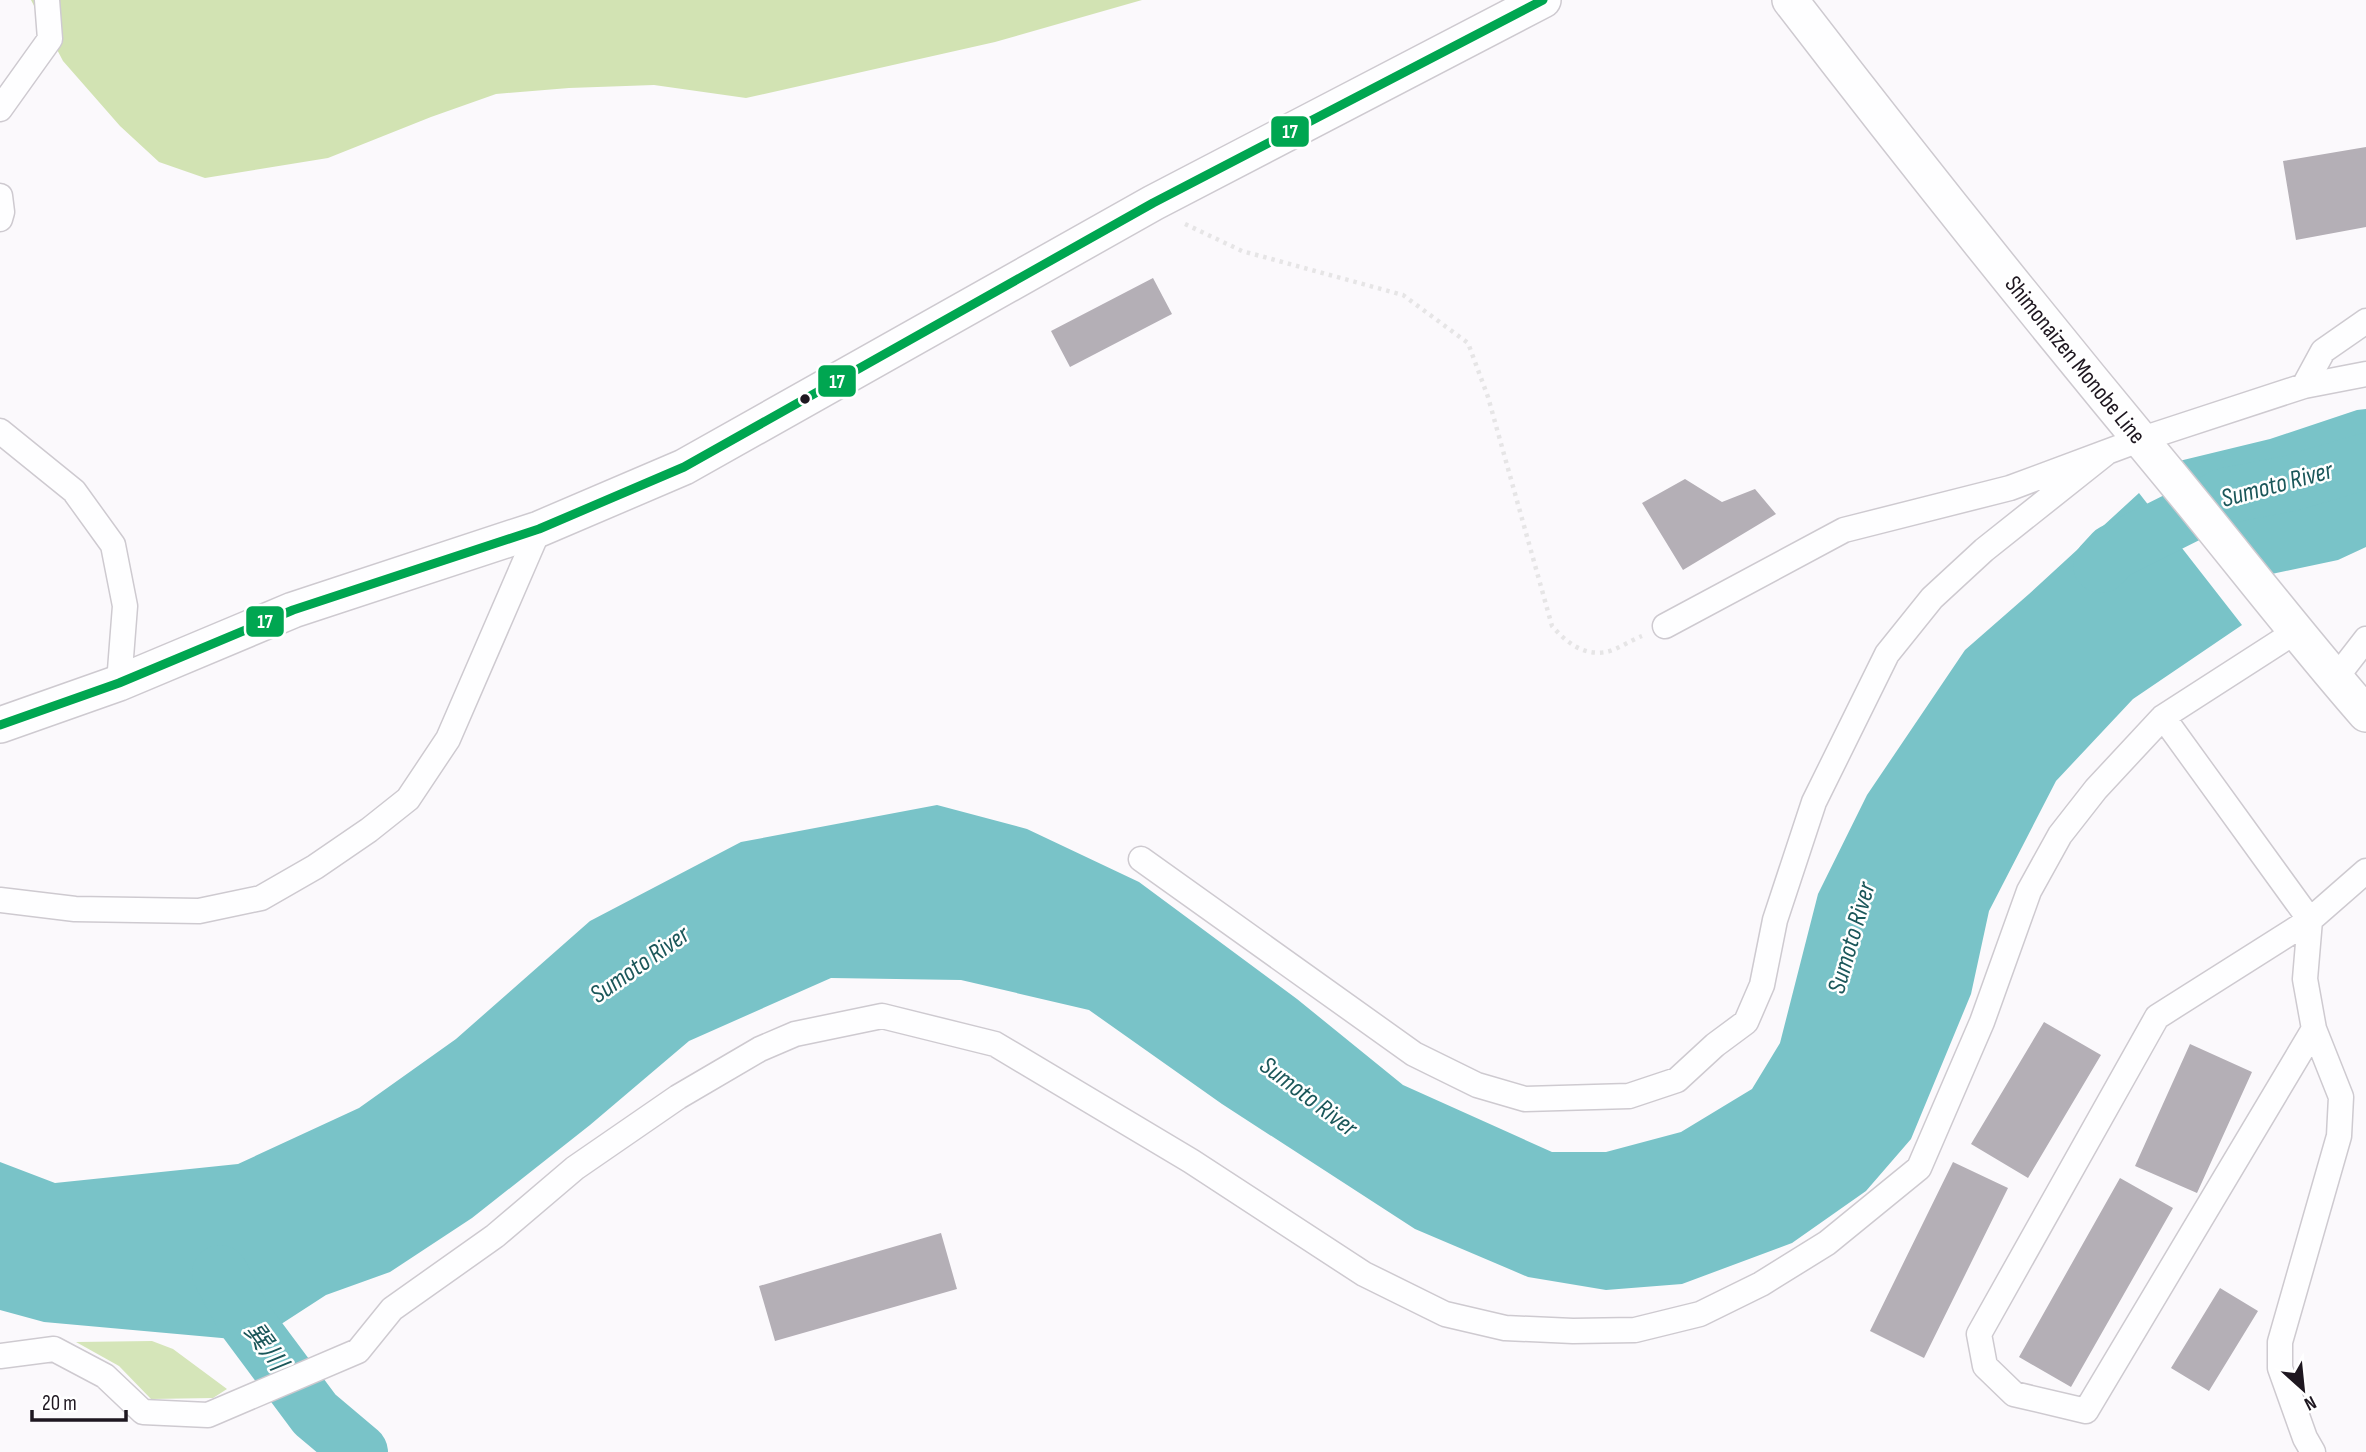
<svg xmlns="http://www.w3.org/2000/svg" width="2366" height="1452" font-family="'Sofia Sans Condensed','Noto Sans JP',sans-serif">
	<rect width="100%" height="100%" fill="#fbf9fc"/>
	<!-- green -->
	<path fill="#d5e5b9" d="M 152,1341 L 173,1349 L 227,1389 L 213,1398 L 151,1399 L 119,1366 L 76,1342 Z"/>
	<!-- forest -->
	<path fill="#d2e3b3" d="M 31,0 L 1142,0 L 995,42 L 746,98 L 654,85 L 569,88 L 496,94 L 431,117 L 328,158 L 205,178 L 159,162 L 120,126 L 63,61 Z"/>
	<!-- water -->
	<path fill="#79c3c8" d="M 2366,409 L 2366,547 L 2338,560 L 2267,575 L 2175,462 L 2270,439 L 2357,410 Z
		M 2139,493 L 2242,625 L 2133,699 L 2056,781 L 1989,911 L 1971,994 L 1911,1139 L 1866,1191 L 1792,1243 L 1682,1284 L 1606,1290 L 1528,1277 L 1415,1229 L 1222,1104 L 1089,1010 L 961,980 L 831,978 L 689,1041 L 590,1125 L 472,1218 L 390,1272 L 326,1295 L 255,1341 L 44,1322 L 0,1310 L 0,1162 L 55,1183 L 238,1164 L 359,1108 L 456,1039 L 590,921 L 741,842 L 937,805 L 1027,829 L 1139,882 L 1297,999 L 1403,1085 L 1552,1152 L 1606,1152 L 1681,1132 L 1752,1089 L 1780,1043 L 1818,894 L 1867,795 L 1965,650 L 2029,594 Z"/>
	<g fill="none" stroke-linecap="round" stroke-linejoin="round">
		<!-- river -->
		<path stroke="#79c3c8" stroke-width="56" d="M 2101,565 L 2113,552 L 2225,496 L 2292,483 L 2366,461
			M 220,1273 L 245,1320 L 315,1414 L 360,1452"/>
	</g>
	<!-- building -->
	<path fill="#b4afb6" d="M 2366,147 L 2366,227 L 2296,240 L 2283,161 Z
		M 1153,278 L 1172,314 L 1070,367 L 1051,331 Z
		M 1685,479 L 1722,502 L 1755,489 L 1776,514 L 1683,570 L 1642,503 Z
		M 2044,1022 L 2101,1055 L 2028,1178 L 1971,1144 Z
		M 2190,1044 L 2252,1072 L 2197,1193 L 2135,1166 Z
		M 1953,1162 L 2008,1188 L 1924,1358 L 1870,1331 Z
		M 2120,1178 L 2173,1208 L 2071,1387 L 2019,1357 Z
		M 941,1233 L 957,1289 L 775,1341 L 759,1286 Z
		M 2220,1288 L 2258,1311 L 2209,1391 L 2171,1368 Z"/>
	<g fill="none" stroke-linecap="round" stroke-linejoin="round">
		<!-- minor casing -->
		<g stroke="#cecad0" stroke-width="27">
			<path id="minor" d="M 0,109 L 50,39 L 47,0
				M 0,196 L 2,212 L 0,219
				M 2304,386 L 2366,374
				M 0,431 L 74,491 L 113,545 L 125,606 L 119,683
				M 1665,626 L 1844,530 L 2010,488 L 2139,440 L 2304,386 L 2323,351 L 2366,321
				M 2335,679 L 2366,639
				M 2163,717 L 2310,920 L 2157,1017 L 1979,1334 L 1985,1366 L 2014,1394 L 2086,1411 L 2314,1029
				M 1141,859 L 1414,1054 L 1477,1085 L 1525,1099 L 1629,1096 L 1677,1080 L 1715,1045 L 1746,1022 L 1762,985 L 1775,920 L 1814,802 L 1887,654 L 1932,598 L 1984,550 L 2106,453
				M 0,900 L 75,909 L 199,911 L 261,898 L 315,867 L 369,830 L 408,799 L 448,739 L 539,529
				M 0,1356 L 54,1349 L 105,1376 L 143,1412 L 208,1415 L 358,1351 L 392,1309 L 495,1236 L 575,1168 L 678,1097 L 760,1049 L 795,1034 L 882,1016 L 995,1044 L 1191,1161 L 1364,1274 L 1445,1314 L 1505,1328 L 1573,1331 L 1635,1330 L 1700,1314 L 1761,1284 L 1827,1243 L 1919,1168 L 1982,1022 L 2029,891 L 2060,835 L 2096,789 L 2163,717 L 2295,632
				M 2313,1452 L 2305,1438 L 2280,1368 L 2280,1342 L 2339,1136 L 2341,1097 L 2314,1029 L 2305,979 L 2310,920 L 2366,871"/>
		</g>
		<!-- secondary casing -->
		<g stroke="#cecad0" stroke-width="38">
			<path id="secondary" d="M 1790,0 C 1912,159 2037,315 2164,468 C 2232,550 2296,634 2366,714
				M 0,725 L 119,683 L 293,610 L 539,529 L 684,467 L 1153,203 L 1543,0"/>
		</g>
		<!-- path -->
		<path stroke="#e6e5e6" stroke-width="4.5" stroke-dasharray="3.5 5" stroke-linecap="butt" d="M 1185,224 L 1242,251 L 1403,295 L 1468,343 L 1488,397 L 1552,626 C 1566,642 1583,656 1606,652 C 1617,650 1631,640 1642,636"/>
		<!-- minor -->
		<use href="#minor" stroke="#fefeff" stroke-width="24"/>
		<!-- secondary -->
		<use href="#secondary" stroke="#fefeff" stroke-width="35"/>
		<!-- bus-1 casing -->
		<g stroke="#fff" stroke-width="14">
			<path id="bus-1" d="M 0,725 L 119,683 L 293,610 L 539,529 L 684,467 L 1153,203 L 1543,0"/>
		</g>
		<!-- bus-1 -->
		<use href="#bus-1" stroke="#00a651" stroke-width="9"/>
	</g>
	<!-- markers -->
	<circle fill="#1e1720" stroke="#fff" stroke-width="2.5" cx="805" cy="399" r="6"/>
	<g text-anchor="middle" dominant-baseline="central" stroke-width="5" stroke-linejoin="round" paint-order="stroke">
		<!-- street labels -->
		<g font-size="24" fill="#1e1720" stroke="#fff">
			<text transform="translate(2075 360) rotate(51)">Shimonaizen Monobe Line</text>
		</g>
		<!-- water labels -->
		<g font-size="26" font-style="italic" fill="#1b575a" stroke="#fff">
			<text transform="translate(2277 485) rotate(-15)">Sumoto River</text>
			<text transform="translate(1852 938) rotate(-74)">Sumoto River</text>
			<text transform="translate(640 965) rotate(-35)">Sumoto River</text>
			<text transform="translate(1308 1097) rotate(37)">Sumoto River</text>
			<text transform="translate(265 1347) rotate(54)">巽川</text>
		</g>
	</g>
	<g stroke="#fff" stroke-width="2.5">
		<rect x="1270" y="115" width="40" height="33" rx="7" fill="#00a651"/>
		<rect x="817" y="364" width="40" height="34" rx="7" fill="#00a651"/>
		<rect x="245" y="605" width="40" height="33" rx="7" fill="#00a651"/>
	</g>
	<g font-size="19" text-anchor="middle" font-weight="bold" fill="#fff">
		<text x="1290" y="138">17</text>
		<text x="837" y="388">17</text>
		<text x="265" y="628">17</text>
	</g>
	<!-- north arrow -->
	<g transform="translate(2303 1389) rotate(153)" stroke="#ffffff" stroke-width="5" paint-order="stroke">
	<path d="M0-5L12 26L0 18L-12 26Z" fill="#1e1720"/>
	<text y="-10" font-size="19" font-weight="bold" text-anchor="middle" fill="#1e1720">N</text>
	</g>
	<!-- scale -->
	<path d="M32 1410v10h94v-10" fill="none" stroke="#1e1720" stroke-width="3.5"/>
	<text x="42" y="1410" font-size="21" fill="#1e1720" stroke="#ffffff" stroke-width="5" paint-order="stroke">20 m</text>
</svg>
